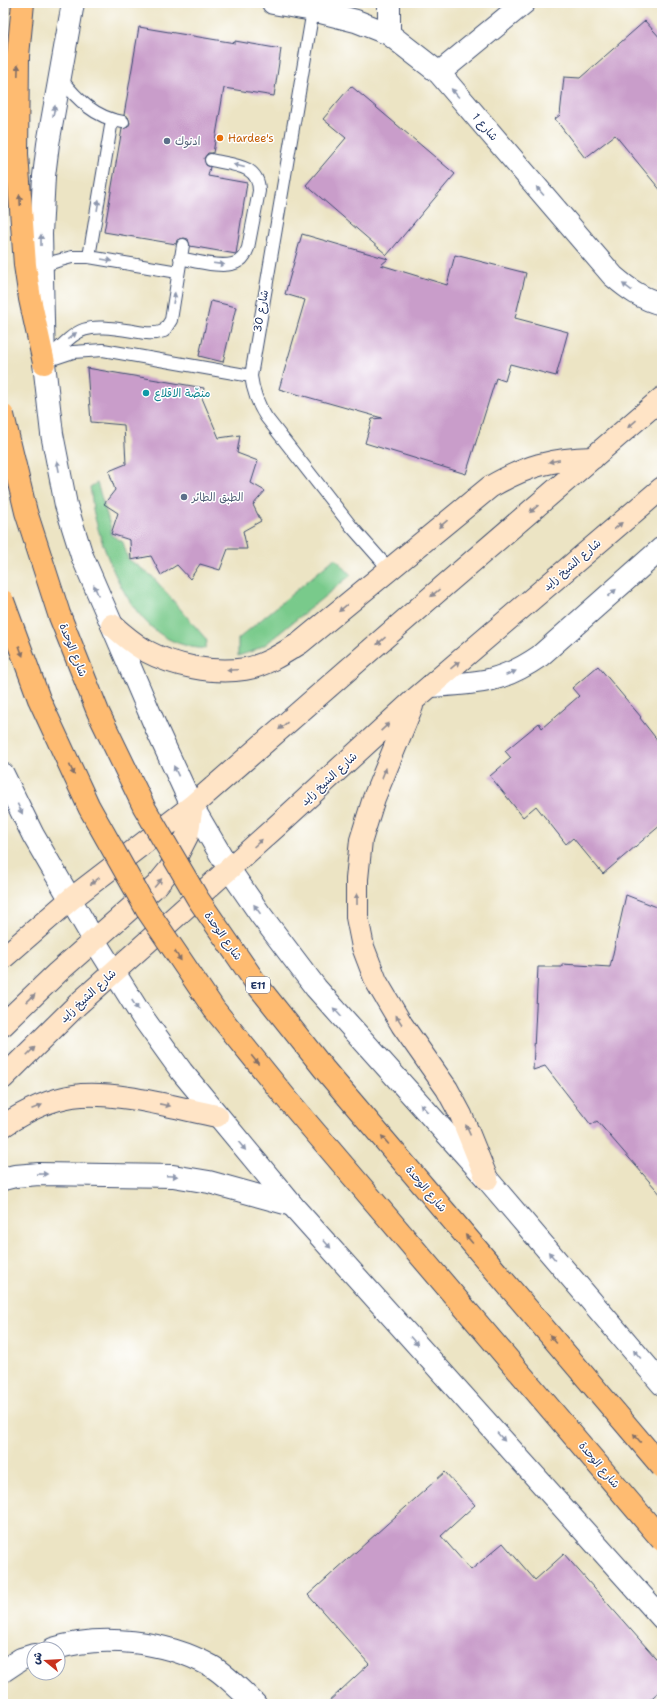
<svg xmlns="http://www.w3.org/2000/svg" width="665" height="1707" font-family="'Shantell Sans','Playpen Sans Arabic',sans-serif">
	<rect width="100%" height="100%" fill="#fff"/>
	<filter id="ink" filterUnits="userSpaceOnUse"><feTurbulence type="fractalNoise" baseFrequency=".025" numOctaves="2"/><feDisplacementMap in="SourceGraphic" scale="8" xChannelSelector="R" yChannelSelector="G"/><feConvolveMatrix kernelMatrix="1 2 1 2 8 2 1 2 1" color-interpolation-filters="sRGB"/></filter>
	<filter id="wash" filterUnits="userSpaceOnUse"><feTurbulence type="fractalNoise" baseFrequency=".012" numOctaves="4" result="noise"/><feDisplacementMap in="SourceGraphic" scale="16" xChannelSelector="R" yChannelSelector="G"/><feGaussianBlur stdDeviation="0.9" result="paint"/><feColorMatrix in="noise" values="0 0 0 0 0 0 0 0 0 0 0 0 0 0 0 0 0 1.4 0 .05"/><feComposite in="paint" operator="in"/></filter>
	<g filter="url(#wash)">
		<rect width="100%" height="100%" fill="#ece4c4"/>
		<!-- green -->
		<path fill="#79ca8b" stroke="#4a7c74" d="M 97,483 L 111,528 L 111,535 L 123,542 L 128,559 L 152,576 L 206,639 L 207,642 L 205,648 C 198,649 191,647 184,645 C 134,633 107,563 95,518 C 92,508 92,497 90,487 Z
			M 335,558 L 351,575 L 266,644 L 253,651 L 238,656 L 238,639 Z"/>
		<g id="blocks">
			<!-- building -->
			<path fill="#c99dca" d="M 645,21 L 662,40 L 662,192 L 615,135 L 585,158 L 555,119 L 560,115 L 564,77 L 580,78 Z
				M 139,27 L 235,43 L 235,41 L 281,49 L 274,96 L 224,88 L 213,153 L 208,153 L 204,158 L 206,165 L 210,167 L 208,176 L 247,183 L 236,254 L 190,246 L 188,239 L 184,238 L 177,240 L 176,244 L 104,232 L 122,129 L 128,127 L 130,123 L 128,117 L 124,115 Z
				M 351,86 L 455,174 L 387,255 L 306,185 L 346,138 L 323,119 Z
				M 302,234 L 388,259 L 381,265 L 447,285 L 455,255 L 526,273 L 515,318 L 568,332 L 556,376 L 510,364 L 505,381 L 496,378 L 466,474 L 365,443 L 372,419 L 382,418 L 279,389 L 305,300 L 285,294 Z
				M 211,301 L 236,307 L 223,362 L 199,356 Z
				M 87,368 L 204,388 L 202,398 L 219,438 L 240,435 L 237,453 L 258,461 L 251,483 L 265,491 L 253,505 L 261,521 L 243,531 L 247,549 L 228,549 L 220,570 L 200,564 L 190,579 L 177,565 L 161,575 L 151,556 L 131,560 L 130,540 L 111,534 L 118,513 L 104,504 L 115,490 L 109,471 L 126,464 L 124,425 L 91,422 Z
				M 598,666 L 641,717 L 640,718 L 662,746 L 662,824 L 603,874 L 573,838 L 566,844 L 536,806 L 523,817 L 490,776 L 511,758 L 505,751 L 539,723 L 542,728 L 579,696 L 572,688 Z
				M 626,895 L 662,909 L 662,1196 L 597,1121 L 591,1125 L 545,1066 L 533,1070 L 538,967 L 562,967 L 562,964 L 610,967 Z
				M 445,1472 L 475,1505 L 441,1536 L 471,1570 L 503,1543 L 535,1580 L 564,1554 L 662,1665 L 662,1689 L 645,1704 L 326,1704 L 369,1664 L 308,1595 Z"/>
		</g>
	</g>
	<g filter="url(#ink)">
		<use href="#blocks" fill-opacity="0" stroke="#3a4a6d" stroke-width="1"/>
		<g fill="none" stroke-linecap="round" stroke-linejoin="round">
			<!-- service casing -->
			<g stroke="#3a4a6d" stroke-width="14">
				<path id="service" d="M 313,10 L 251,376 C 253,392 257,403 266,417 L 351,526 L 389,569
					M 60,78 C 77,99 95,118 123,122
					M 89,257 L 112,120
					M 180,258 C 195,261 227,270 239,261 C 244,258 246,253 248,248 L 259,191 C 259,164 232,165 211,160
					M 42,266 L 57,261 L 72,257 L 89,257 L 178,272
					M 49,360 L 73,352 L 103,350 L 251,376
					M 44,363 C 81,326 81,323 133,331 C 144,333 153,335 164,331 L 171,320 L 183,245"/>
			</g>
			<!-- minor casing -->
			<g stroke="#3a4a6d" stroke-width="24">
				<path id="minor" d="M 273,3 L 313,10 L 356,21 L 389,34 L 439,73 L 613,276 C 628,289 642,299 662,304
					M 389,34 L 389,3
					M 439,73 L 524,3
					M 431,686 C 478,683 501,683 540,656 L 662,548
					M 3,1179 L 15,1176 L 39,1174 L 173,1176 L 209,1182 L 292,1205
					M 53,1649 C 101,1633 166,1641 211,1666 C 221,1671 246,1695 255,1704
					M 3,1671 L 21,1659 L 34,1655"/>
			</g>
			<!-- tertiary casing -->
			<g stroke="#3a4a6d" stroke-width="24">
				<path id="tertiary" d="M 73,3 L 48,144 L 44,176 L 41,234 L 44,363 L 52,434 L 66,505 L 82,556 L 112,625 L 157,730 L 192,806 L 229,869 L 260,914 L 316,988 L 487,1179 L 662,1384
					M 3,774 L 33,835 L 94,940 L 141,1015 L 182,1072 L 292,1205 L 662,1618"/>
			</g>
			<!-- secondary casing -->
			<g stroke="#3a4a6d" stroke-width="24">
				<path id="secondary" d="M 112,625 C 123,635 134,644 146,651 C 174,666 213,674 245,669 C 264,666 284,653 300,643 L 490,487 C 526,466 551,459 593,458
					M 412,706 L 374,798 L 361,840 L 357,879 L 357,917 L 363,947 L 376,981 L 402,1025 L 447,1089 L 461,1115 L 487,1179
					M 3,958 L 71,899 L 192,806 L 445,585 L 662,398
					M 3,1025 L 57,973 L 157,885 L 170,869 L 187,836 L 192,806
					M 3,1078 L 78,1004 L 279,824 L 415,699 L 662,488
					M 3,1126 C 24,1112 47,1100 73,1096 C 114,1090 176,1108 217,1116"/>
			</g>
			<!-- motorway casing -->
			<g stroke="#3a4a6d" stroke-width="24">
				<path id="motorway" d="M 23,3 L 18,56 L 17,154 L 25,265 L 30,299 L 44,363"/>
			</g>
			<!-- service -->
			<use href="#service" stroke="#fff" stroke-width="12"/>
			<!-- minor -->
			<use href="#minor" stroke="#fff" stroke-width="22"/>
			<!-- tertiary -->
			<use href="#tertiary" stroke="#fff" stroke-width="22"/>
			<!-- secondary -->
			<use href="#secondary" stroke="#ffe4c6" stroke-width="22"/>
			<!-- motorway -->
			<use href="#motorway" stroke="#febb71" stroke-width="22"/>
			<!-- motorway-bridge casing -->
			<g stroke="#3a4a6d" stroke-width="24" stroke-linecap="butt">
				<path id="motorway-bridge" d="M 3,415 L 26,512 L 59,614 L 98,712 L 144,807 L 198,899 L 258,986 L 324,1069 L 662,1467
					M 3,601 L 39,699 L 89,807 L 147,910 L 214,1009 L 286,1098 L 662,1540"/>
			</g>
			<!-- motorway-bridge -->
			<use href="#motorway-bridge" stroke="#febb71" stroke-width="22"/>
		</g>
		<!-- one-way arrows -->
		<defs><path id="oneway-solid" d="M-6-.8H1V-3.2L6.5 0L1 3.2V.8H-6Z"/></defs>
		<g fill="#816e67">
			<use href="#oneway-solid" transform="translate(18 70) rotate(-88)"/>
			<use href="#oneway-solid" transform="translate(20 200) rotate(-93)"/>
			<use href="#oneway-solid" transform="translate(21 651) rotate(70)"/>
			<use href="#oneway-solid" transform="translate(72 770) rotate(65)"/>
			<use href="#oneway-solid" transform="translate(178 956) rotate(56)"/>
			<use href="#oneway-solid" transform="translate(255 1060) rotate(51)"/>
			<use href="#oneway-solid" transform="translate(385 1140) rotate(-130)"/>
			<use href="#oneway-solid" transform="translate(469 1239) rotate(-130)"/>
			<use href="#oneway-solid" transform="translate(553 1339) rotate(-130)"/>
			<use href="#oneway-solid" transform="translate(637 1438) rotate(-130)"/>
		</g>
		<g fill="#8d97ae">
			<use href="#oneway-solid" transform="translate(455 93) rotate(-131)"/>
			<use href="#oneway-solid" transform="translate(54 111) rotate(-79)"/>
			<use href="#oneway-solid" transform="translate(239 166) rotate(-165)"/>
			<use href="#oneway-solid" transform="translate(540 191) rotate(-131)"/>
			<use href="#oneway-solid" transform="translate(98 205) rotate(-81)"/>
			<use href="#oneway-solid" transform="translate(41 240) rotate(-90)"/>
			<use href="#oneway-solid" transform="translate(107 260) rotate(10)"/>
			<use href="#oneway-solid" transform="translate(219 264) rotate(7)"/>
			<use href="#oneway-solid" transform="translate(627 287) rotate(-144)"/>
			<use href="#oneway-solid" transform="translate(174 298) rotate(-81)"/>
			<use href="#oneway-solid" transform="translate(72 336) rotate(-38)"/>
			<use href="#oneway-solid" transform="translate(58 466) rotate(-101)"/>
			<use href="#oneway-solid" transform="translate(96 590) rotate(-113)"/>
			<use href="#oneway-solid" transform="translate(612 593) rotate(-42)"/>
			<use href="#oneway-solid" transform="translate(511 673) rotate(-23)"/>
			<use href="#oneway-solid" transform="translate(176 771) rotate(-115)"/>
			<use href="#oneway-solid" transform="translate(20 809) rotate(64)"/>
			<use href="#oneway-solid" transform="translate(257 909) rotate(-125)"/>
			<use href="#oneway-solid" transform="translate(135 1005) rotate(57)"/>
			<use href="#oneway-solid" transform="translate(337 1012) rotate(-132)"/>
			<use href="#oneway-solid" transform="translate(424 1108) rotate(-132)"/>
			<use href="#oneway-solid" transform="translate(242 1146) rotate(50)"/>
			<use href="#oneway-solid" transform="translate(42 1174) rotate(-1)"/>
			<use href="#oneway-solid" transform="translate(172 1176) rotate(3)"/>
			<use href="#oneway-solid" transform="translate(327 1244) rotate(48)"/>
			<use href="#oneway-solid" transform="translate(552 1256) rotate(-130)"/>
			<use href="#oneway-solid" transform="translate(414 1341) rotate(48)"/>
			<use href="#oneway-solid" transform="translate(637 1354) rotate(-130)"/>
			<use href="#oneway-solid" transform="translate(501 1437) rotate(48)"/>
		</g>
		<g fill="#8d8a92">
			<use href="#oneway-solid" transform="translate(632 424) rotate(139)"/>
			<use href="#oneway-solid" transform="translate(554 461) rotate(169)"/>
			<use href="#oneway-solid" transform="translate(534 509) rotate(139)"/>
			<use href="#oneway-solid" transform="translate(443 524) rotate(140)"/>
			<use href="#oneway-solid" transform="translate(618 526) rotate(-41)"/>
			<use href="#oneway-solid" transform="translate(435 593) rotate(139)"/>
			<use href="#oneway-solid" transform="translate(343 608) rotate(140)"/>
			<use href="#oneway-solid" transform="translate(381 641) rotate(139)"/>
			<use href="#oneway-solid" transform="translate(455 665) rotate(-41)"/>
			<use href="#oneway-solid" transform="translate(232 670) rotate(177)"/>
			<use href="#oneway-solid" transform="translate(283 726) rotate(139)"/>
			<use href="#oneway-solid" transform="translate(385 727) rotate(-43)"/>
			<use href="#oneway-solid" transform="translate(384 773) rotate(-68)"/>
			<use href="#oneway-solid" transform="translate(258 843) rotate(-42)"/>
			<use href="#oneway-solid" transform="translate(95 881) rotate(142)"/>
			<use href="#oneway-solid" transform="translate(158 883) rotate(-49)"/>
			<use href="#oneway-solid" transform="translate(357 899) rotate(-90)"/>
			<use href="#oneway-solid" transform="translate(31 998) rotate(-44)"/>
			<use href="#oneway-solid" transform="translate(399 1020) rotate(-123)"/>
			<use href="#oneway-solid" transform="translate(31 1051) rotate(-45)"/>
			<use href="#oneway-solid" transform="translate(165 1105) rotate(11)"/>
			<use href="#oneway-solid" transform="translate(37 1107) rotate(-22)"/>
			<use href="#oneway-solid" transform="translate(468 1130) rotate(-114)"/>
		</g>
	</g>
	<!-- markers -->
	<circle fill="#e8710a" stroke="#fff" stroke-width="1.5" cx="220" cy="138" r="4"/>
	<g fill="#5c6f8a" stroke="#fff" stroke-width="1.5">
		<circle cx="167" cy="141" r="4"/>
		<circle cx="184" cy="497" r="4"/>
	</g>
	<circle fill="#0f9aa8" stroke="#fff" stroke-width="1.5" cx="146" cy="393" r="4"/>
	<g text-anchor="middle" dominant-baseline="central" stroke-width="3" stroke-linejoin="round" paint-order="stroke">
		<!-- shield labels -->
		<rect fill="#fff" stroke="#5f6d8e" stroke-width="1" x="246" y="977" width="24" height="16" rx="3"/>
		<g font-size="10" font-weight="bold" fill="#1b2f5e">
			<text x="258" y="985">E11</text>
		</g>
		<!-- street labels -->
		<g font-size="11" fill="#1b2f5e" stroke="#fff">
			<text transform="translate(485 127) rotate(49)">شارع 1</text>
			<text transform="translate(261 311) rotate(-80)">شارع 30</text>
			<text transform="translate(572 565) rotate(-41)">شارع الشيخ زايد</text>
			<text transform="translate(73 650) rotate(68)">شارع الوحدة</text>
			<text transform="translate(329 779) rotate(-43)">شارع الشيخ زايد</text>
			<text transform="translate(223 936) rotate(55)">شارع الوحدة</text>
			<text transform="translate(88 996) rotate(-43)">شارع الشيخ زايد</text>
			<text transform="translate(426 1189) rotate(50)">شارع الوحدة</text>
			<text transform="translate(599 1465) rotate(50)">شارع الوحدة</text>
		</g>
		<!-- food labels -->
		<g font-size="11" fill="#c56008" stroke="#fff" text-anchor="start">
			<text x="228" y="138">Hardee's</text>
		</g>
		<!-- service labels -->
		<g font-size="11" fill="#4e5e75" stroke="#fff" text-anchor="start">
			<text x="175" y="141">ادنوك</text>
			<text x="192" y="497">الطبق الطائر</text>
		</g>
		<!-- culture labels -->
		<g font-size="11" fill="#0d838f" stroke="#fff" text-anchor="start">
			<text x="154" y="393">منصّة الاقلاع</text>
		</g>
	</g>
	<!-- margin -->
	<rect width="665" height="1707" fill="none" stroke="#fff" stroke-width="16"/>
	<!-- north arrow -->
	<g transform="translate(46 1661) rotate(288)"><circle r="19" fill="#ffffff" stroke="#a4acbf"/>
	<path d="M0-3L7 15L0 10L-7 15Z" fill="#c8321e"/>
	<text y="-6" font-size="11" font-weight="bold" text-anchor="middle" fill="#1b2f5e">ش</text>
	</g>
</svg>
